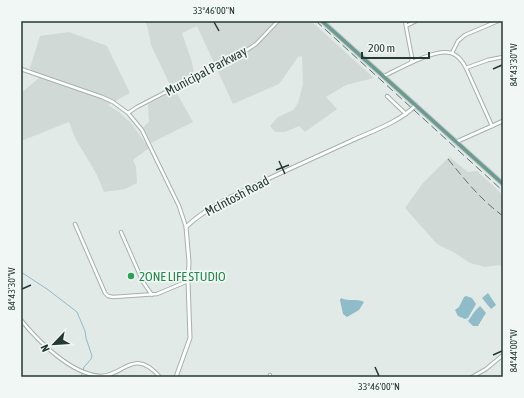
<svg xmlns="http://www.w3.org/2000/svg" width="524" height="398" font-family="'Asap Condensed',sans-serif">
	<rect width="100%" height="100%" fill="#e1eae7"/>
	<!-- built -->
	<path fill="#d0d9d6" d="M 145,21 L 311,21 L 374,78 L 346,85 L 326,97 L 337,109 L 305,132 L 299,126 L 285,132 L 275,132 L 270,126 L 278,117 L 293,110 L 298,103 L 303,84 L 302,56 L 298,57 L 279,84 L 233,104 L 197,26 L 182,33 L 192,62 L 194,74 L 170,85 L 151,45 L 148,29 Z
		M 69,32 L 107,46 L 130,93 L 108,105 L 119,112 L 132,124 L 149,148 L 133,160 L 136,167 L 137,183 L 125,189 L 104,192 L 97,175 L 75,138 L 69,122 L 21,141 L 21,93 L 39,78 L 30,68 L 40,36 Z
		M 175,90 L 193,122 L 151,143 L 143,127 L 149,122 L 148,104 Z
		M 449,157 L 468,172 L 477,171 L 503,195 L 503,267 L 499,265 L 485,267 L 470,263 L 455,253 L 437,244 L 405,208 L 423,183 Z"/>
	<!-- water -->
	<path fill="#90bbc8" d="M 488,293 L 496,305 L 491,309 L 482,298 Z
		M 466,296 L 472,298 L 476,304 L 468,318 L 465,319 L 458,316 L 455,310 L 459,307 L 464,297 Z
		M 341,298 C 349,302 356,298 364,302 L 359,310 L 347,317 L 343,314 L 340,300 Z
		M 480,306 L 486,313 L 484,316 L 478,326 L 473,326 L 468,321 L 475,311 Z"/>
	<g fill="none" stroke-linecap="round" stroke-linejoin="round">
		<!-- stream -->
		<path stroke="#90bbc8" stroke-width="1" d="M 21,272 L 47,289 L 77,312 L 85,331 L 86,338 L 92,356 L 91,359 L 84,367 L 81,377"/>
		<!-- minor casing -->
		<g stroke="#a5b1ae" stroke-width="4.5">
			<path id="minor" d="M 405,21 L 412,58 L 411,63
				M 406,26 L 416,21
				M 452,53 L 458,41 L 465,35 L 498,21
				M 466,68 L 488,60 L 503,57
				M 21,69 L 102,97 L 113,102 L 128,113 L 142,130 L 179,206 L 186,227
				M 384,76 C 399,69 435,48 451,53 C 458,55 463,62 466,68 L 492,126
				M 387,96 L 406,114
				M 128,113 L 137,107 L 247,50 L 256,44 L 278,21
				M 75,224 L 105,293 L 108,296 L 113,297 L 157,294 L 188,281
				M 121,232 L 143,282 L 152,295
				M 21,320 C 38,341 71,374 100,376 C 123,377 133,346 160,377
				M 270,377 L 270,375
				M 472,377 L 486,369 L 503,355"/>
		</g>
		<!-- tertiary casing -->
		<g stroke="#a5b1ae" stroke-width="5">
			<path id="tertiary" d="M 456,142 L 503,121
				M 176,377 L 190,338 L 188,281 L 189,262 L 186,227 C 208,206 235,195 261,182 C 292,168 322,154 353,140 C 373,131 401,121 416,105"/>
		</g>
		<!-- primary casing -->
		<g stroke="#c2c7c6" stroke-width="5.5">
			<path id="primary" d="M 322,21 L 503,184"/>
		</g>
		<!-- minor -->
		<use href="#minor" stroke="#fff" stroke-width="2.5"/>
		<!-- tertiary -->
		<use href="#tertiary" stroke="#fff" stroke-width="3"/>
		<!-- primary -->
		<use href="#primary" stroke="#6b9a91" stroke-width="3.5"/>
		<!-- rail -->
		<path stroke="#5e7470" stroke-width="1" stroke-dasharray="8 4" stroke-linecap="butt" d="M 316,21 L 503,191
			M 448,159 C 465,180 481,200 503,216"/>
	</g>
	<!-- ticks -->
	<path fill="none" stroke="#243834" stroke-width="1.5" d="M 214,22 L 219,31M 493,69 L 502,65M 279,161 L 285,174M 276,170 L 289,165M 22,289 L 31,285M 493,355 L 502,351M 375,367 L 379,376"/>
	<!-- markers -->
	<circle fill="#2e9e5b" stroke="#f1f7f4" stroke-width="1.5" cx="131" cy="276" r="4"/>
	<g text-anchor="middle" dominant-baseline="central" stroke-width="3.5" stroke-linejoin="round" paint-order="stroke">
		<!-- street labels -->
		<g font-size="13" fill="#243834" stroke="#f1f7f4">
			<text transform="translate(206 71) rotate(-28)">Municipal Parkway</text>
			<text transform="translate(237 196) rotate(-28)">McIntosh Road</text>
		</g>
		<!-- leisure labels -->
		<g font-size="13" fill="#27864d" stroke="#f1f7f4" text-anchor="start">
			<text x="139" y="276">2ONE LIFE STUDIO</text>
		</g>
	</g>
	<!-- border -->
	<rect width="524" height="398" fill="none" stroke="#f1f7f4" stroke-width="44"/>
	<!-- north arrow -->
	<g transform="translate(54 344) rotate(245)" stroke="#f1f7f4" stroke-width="3" paint-order="stroke">
	<path d="M0-3L7 15L0 10L-7 15Z" fill="#243834"/>
	<text y="-6" font-size="11" font-weight="bold" text-anchor="middle" fill="#243834">N</text>
	</g>
	<!-- scale -->
	<path d="M362 52v6h67v-6" fill="none" stroke="#243834" stroke-width="2"/>
	<text x="368" y="52" font-size="12" fill="#243834" stroke="#f1f7f4" stroke-width="3" paint-order="stroke">200 m</text>
	<rect x="22" y="22" width="480" height="354" fill="none" stroke="#243834" stroke-width="1.5"/>
	<g font-size="10" text-anchor="middle" fill="#243834">
		<text x="214" y="14">33°46'00"N</text>
		<text transform="translate(513 65) rotate(-90)" y="4">84°43'30"W</text>
		<text transform="translate(11 289) rotate(-90)" y="4">84°43'30"W</text>
		<text transform="translate(513 351) rotate(-90)" y="4">84°44'00"W</text>
		<text x="379" y="390">33°46'00"N</text>
	</g>
</svg>
